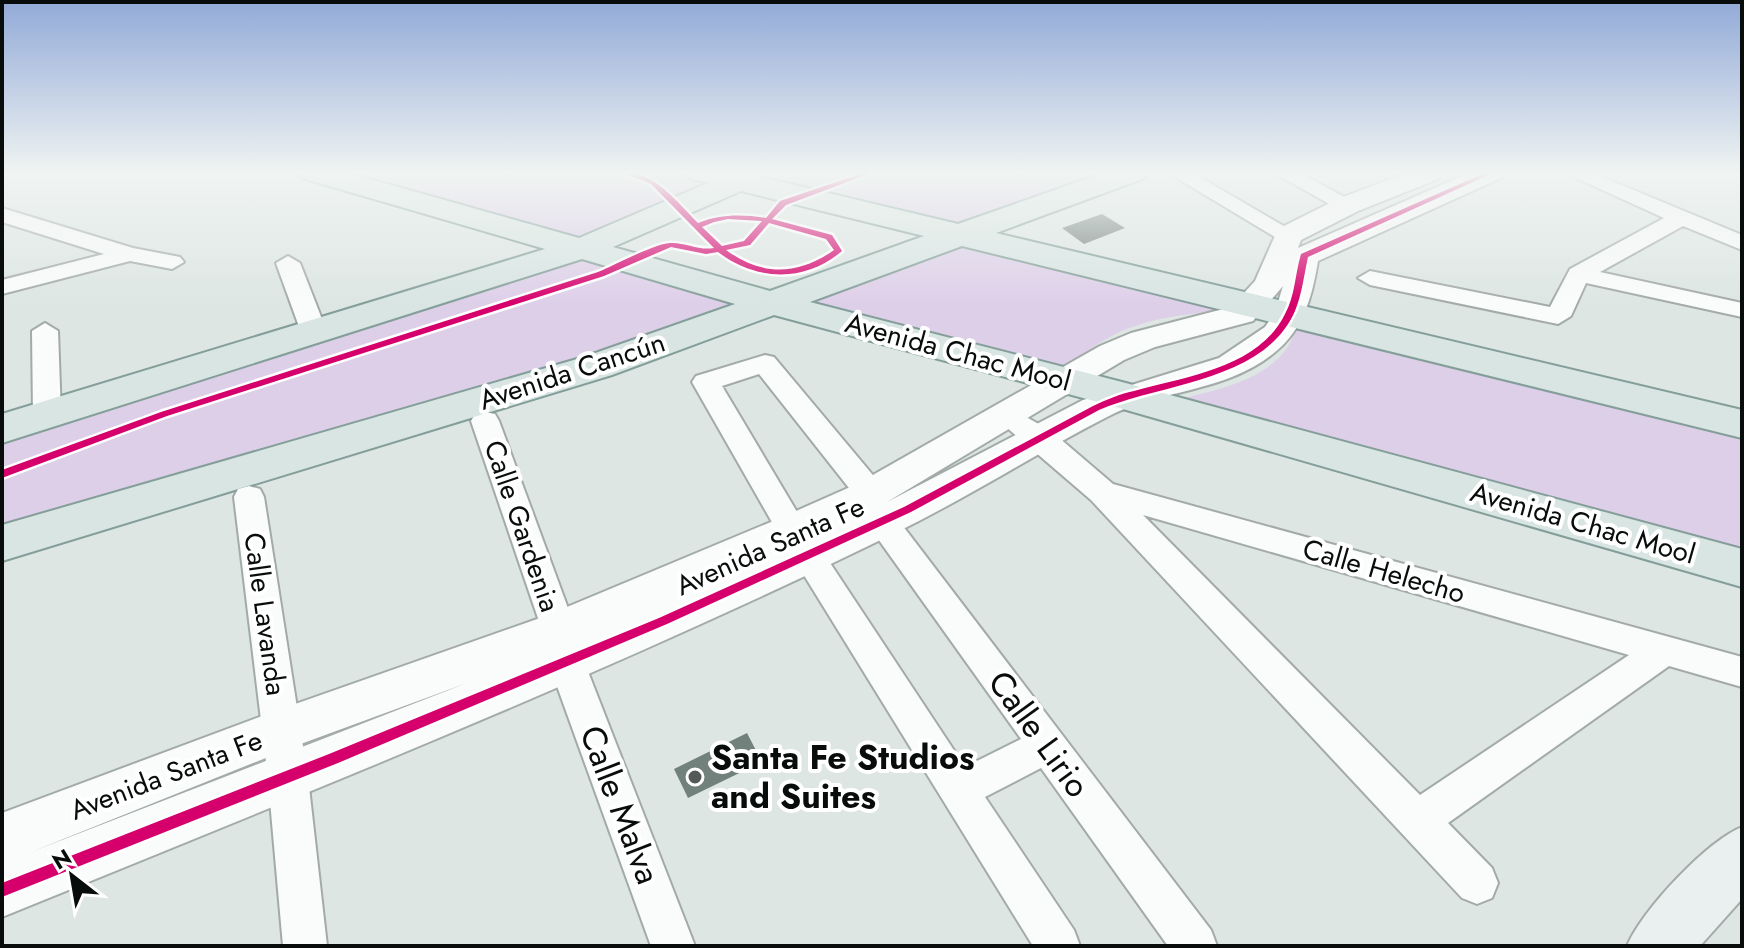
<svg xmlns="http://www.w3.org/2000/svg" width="1744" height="948" font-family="Jost,sans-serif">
	<rect width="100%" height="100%" fill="#dde6e3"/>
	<!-- green -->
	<path fill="#decfe9" d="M 324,172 L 676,172 L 714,181 L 583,243 Z
		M 788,172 L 1113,172 L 956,224 L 764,179 Z
		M 962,248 L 1226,310 C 1160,317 1119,321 1068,367 L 810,301 Z
		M 583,254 L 738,305 L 480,401 L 2,544 L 2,429 Z
		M 1297,326 L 1742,433 L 1742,551 L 1184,398 C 1229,387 1284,375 1297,326 Z"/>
	<!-- building -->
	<path fill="#73817d" d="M 1102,214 L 1125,228 L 1084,244 L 1062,228 Z
		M 747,733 L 762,762 L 688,798 L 674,769 Z"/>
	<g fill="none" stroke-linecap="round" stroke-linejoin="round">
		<!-- minor casing -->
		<g stroke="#a3aba8" stroke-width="4">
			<path id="minor" d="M 1167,172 L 1191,172 L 1299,235 L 1288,242 L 1280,240 Z
				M 1273,172 L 1298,172 L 1359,205 L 1348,212 L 1340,210 Z
				M 1563,172 L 1590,172 L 1742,235 L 1742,250 L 1683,226 L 1600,272 L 1742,303 L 1742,317 L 1586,283 L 1571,316 L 1558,324 L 1370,285 L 1358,278 L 1370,271 L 1550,307 L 1570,269 L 1664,218 Z
				M 2,208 L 133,248 L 180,257 L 184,262 L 172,269 L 130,261 L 2,294 L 2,280 L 104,254 L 2,222 Z
				M 288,256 L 300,263 L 327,332 L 323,337 L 314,340 L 301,332 L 276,263 Z
				M 45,323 L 58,331 L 61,415 L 57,422 L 37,422 L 33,415 L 32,331 Z
				M 765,355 L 774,357 L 882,486 L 886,494 L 882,502 L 871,505 L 860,502 L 759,374 L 722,386 L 803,522 L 965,767 L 1021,739 L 871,529 L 866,521 L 871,513 L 882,509 L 893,513 L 1211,930 L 1217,946 L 1168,946 L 1041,768 L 985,797 L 1074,930 L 1080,946 L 1033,946 L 781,538 L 692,382 L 696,376 Z
				M 1005,405 L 1051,431 L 1113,484 L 1742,657 L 1742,687 L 1669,666 L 1448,823 L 1492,868 L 1498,883 L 1492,898 L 1477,904 L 1462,898 L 1091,500 L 991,414 L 995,407 ZM 1143,515 L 1629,655 L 1420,795 Z
				M 485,412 L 495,414 L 499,421 L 576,630 L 571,640 L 559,644 L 547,640 L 542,630 L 471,421 L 475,414 Z
				M 249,486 L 260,489 L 264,497 L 308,778 L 327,946 L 283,946 L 268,778 L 234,497 L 238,489 Z
				M 567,649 L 580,653 L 585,664 L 695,946 L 651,946 L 549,664 L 554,653 Z"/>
		</g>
		<!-- tertiary casing -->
		<g stroke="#a3aba8" stroke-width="4">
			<path id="tertiary" d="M 1409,172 L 1442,173 L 1438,179 L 1358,211 L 1301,240 L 1298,248 L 1471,172 L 1505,172 L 1501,178 L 1318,261 C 1312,297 1304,329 1274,353 C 1225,393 1161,389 1107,417 C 1035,454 967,498 895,533 C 604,675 302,795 2,917 L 2,813 L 281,709 L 543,617 L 778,519 L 857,484 L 1100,346 L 1131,333 L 1231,307 L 1255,281 L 1278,229 L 1338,199 ZM 1283,286 L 1275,312 L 1265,327 L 1219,358 L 1083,400 L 887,502 L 1124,360 L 1155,347 L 1253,321 ZM 467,683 L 31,852 L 298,745 Z"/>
		</g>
		<!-- secondary casing -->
		<g stroke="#a3aba8" stroke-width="4">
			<path id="secondary" d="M 1742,827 L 1742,899 L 1700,946 L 1627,946 C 1641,911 1707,841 1742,827 Z"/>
		</g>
		<!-- primary casing -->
		<g stroke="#849e99" stroke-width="4">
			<path id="primary" d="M 298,172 L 345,172 L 579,238 L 708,183 L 689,178 L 685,172 L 757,172 L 761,177 L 958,224 L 1106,172 L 1149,172 L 1145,178 L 996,233 L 1742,410 L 1742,438 L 962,246 L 810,302 L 1122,382 L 1742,549 L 1742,587 L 1109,405 L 774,315 L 612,375 L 2,561 L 2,525 L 584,357 L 735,304 L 582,259 L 2,443 L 2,414 L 545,249 L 302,178 ZM 741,191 L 924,236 L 770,291 L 613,247 Z"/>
		</g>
		<!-- minor -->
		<use href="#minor" fill="#fafbfb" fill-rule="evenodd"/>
		<!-- tertiary -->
		<use href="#tertiary" fill="#fafbfb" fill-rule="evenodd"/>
		<!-- secondary -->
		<use href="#secondary" fill="#e9f0ef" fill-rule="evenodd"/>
		<!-- primary -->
		<use href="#primary" fill="#d8e5e3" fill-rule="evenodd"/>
		<!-- cycleway casing -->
		<g stroke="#fff" stroke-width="5">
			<path id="cycleway" d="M 623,172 C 655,172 677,202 698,223 C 720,214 742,214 766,218 L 780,201 L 866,172 L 874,172 L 786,205 L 772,219 L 832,235 L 842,251 C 805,283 756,281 718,252 L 706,254 L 671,247 L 604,276 L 167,416 L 2,478 L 2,470 L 161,412 L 598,272 C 615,265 654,244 670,243 C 685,242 699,251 714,248 L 651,184 L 624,173 ZM 728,219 L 762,221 L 744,241 L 722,246 L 702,227 L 714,222 ZM 769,223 L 826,239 L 834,250 C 797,276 762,276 726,250 L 750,245 Z
				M 1487,172 L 1495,172 L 1308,257 C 1304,275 1302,294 1295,311 C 1264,382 1161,383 1099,410 L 911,512 L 667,624 L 338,763 L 2,897 L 2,883 L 329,754 L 659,618 L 904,507 L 1093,406 C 1106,400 1119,394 1134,391 C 1184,377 1259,368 1285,314 C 1295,296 1295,274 1301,254 Z"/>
		</g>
		<!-- cycleway -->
		<use href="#cycleway" fill="#d6006c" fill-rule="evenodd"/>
	</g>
	<!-- sky -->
	<linearGradient id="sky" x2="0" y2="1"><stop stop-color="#92aad8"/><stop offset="0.57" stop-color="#f0f4f2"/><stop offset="1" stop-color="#f0f4f2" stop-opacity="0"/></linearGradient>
	<rect width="1744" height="304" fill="url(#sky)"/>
	<!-- markers -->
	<circle fill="#535957" stroke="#fff" stroke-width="3" cx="695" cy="777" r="8"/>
	<g text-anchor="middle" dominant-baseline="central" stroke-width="8" stroke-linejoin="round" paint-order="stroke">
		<!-- street labels -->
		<g font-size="28" fill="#080d0c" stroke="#fff">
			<text transform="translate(958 352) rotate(15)">Avenida Chac Mool</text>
			<text transform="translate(572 371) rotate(-18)">Avenida Cancún</text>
			<text transform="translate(1583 523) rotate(16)">Avenida Chac Mool</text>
			<text transform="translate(522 526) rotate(71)">Calle Gardenia</text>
			<text transform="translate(770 546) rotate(-24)">Avenida Santa Fe</text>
			<text transform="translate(1384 571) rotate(16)">Calle Helecho</text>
			<text transform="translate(265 614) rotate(82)">Calle Lavanda</text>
			<text transform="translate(166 775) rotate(-21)">Avenida Santa Fe</text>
		</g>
		<!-- near-street labels -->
		<g font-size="34" fill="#080d0c" stroke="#fff">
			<text transform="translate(1039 734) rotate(54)">Calle Lirio</text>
			<text transform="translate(620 805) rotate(69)">Calle Malva</text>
		</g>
		<!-- near-poi labels -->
		<g font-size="34" font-weight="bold" fill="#080d0c" stroke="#fff" text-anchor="start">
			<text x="711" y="757">Santa Fe Studios<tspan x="711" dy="39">and Suites</tspan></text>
		</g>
	</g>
	<!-- border -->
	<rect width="1744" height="948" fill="none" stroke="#080d0c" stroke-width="8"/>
	<!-- north arrow -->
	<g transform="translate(72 876) rotate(329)" stroke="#ffffff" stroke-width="6" paint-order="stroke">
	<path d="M0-6L14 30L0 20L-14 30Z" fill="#080d0c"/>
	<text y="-12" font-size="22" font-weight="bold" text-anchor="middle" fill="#080d0c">N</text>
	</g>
</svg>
